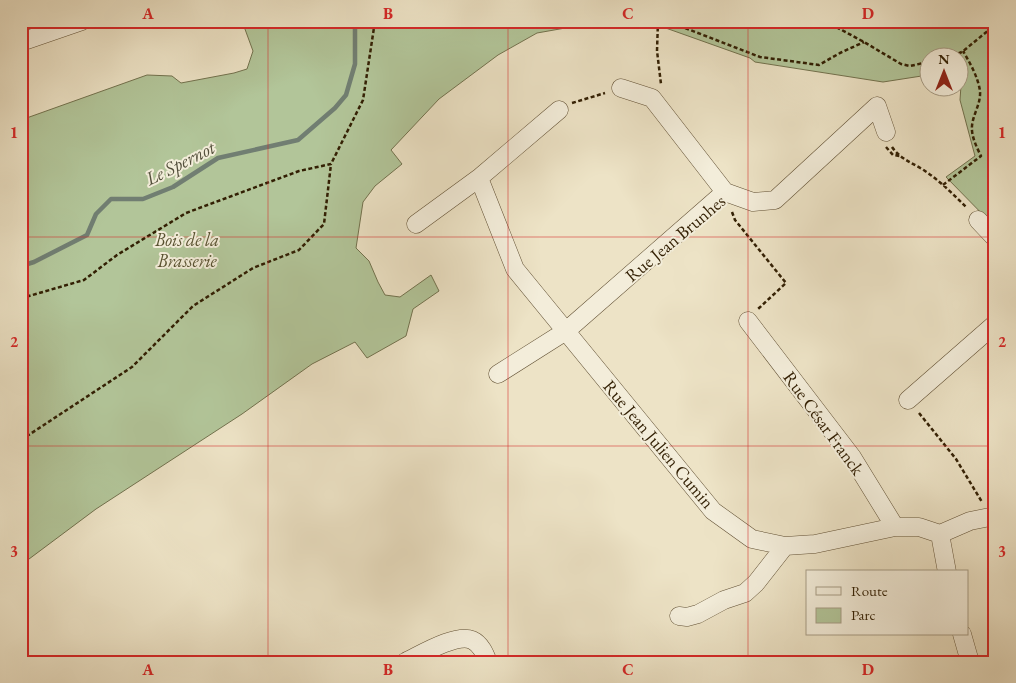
<svg xmlns="http://www.w3.org/2000/svg" width="1016" height="683" font-family="'EB Garamond',serif">
	<rect width="100%" height="100%" fill="#ede3c6"/>
	<filter id="stains"><feTurbulence type="fractalNoise" baseFrequency=".004" numOctaves="4"/><feColorMatrix values="0 0 0 0 .2 0 0 0 0 .09 0 0 0 0 .02 0 0 0 .5 -.17"/></filter>
	<radialGradient id="worn" r=".72"><stop offset=".6" stop-color="#630" stop-opacity="0"/><stop offset="1" stop-color="#630" stop-opacity=".3"/></radialGradient>
	<!-- green -->
	<path fill="#b2c599" stroke="#72724e" d="M 242,21 L 605,21 L 537,33 L 498,55 L 439,99 L 391,150 L 402,164 L 375,186 L 363,202 L 356,248 L 369,261 L 378,282 L 385,295 L 400,297 L 431,275 L 439,291 L 413,309 L 406,336 L 367,358 L 355,342 L 312,364 L 242,414 L 96,509 L 21,565 L 21,120 L 147,75 L 172,76 L 181,83 L 234,73 L 247,69 L 253,51 Z
		M 646,21 L 995,21 L 995,227 L 946,177 L 975,156 L 960,100 L 962,71 L 959,71 L 958,58 L 928,58 L 928,75 L 883,82 L 755,62 L 750,58 Z"/>
	<g fill="none" stroke-linecap="round" stroke-linejoin="round">
		<!-- stream -->
		<path stroke="#717e72" stroke-width="4.5" d="M 21,266 L 34,262 L 87,235 L 96,214 L 111,199 L 143,199 L 173,187 L 218,158 L 298,140 L 335,108 L 346,95 L 355,64 L 355,21"/>
		<!-- minor casing -->
		<g stroke="#615034" stroke-width="19">
			<path id="minor" d="M 21,42 L 82,21
				M 621,88 L 652,98 L 725,192
				M 479,178 L 515,269 L 713,511 L 752,539 L 785,546 L 815,544 L 895,527 L 919,527 L 940,534
				M 978,220 L 995,238
				M 416,224 L 479,178 L 559,110
				M 748,321 L 852,457 L 895,527
				M 498,374 L 566,331 L 725,192 L 753,202 L 775,200 L 877,106 L 886,132
				M 908,400 L 995,324
				M 947,572 L 940,534 L 970,521 L 995,516
				M 679,616 L 687,617 L 698,614 L 724,600 L 745,593 L 756,583 L 785,546
				M 962,634 L 970,662
				M 405,662 C 420,655 456,633 472,640 C 481,644 485,654 488,662"/>
		</g>
		<!-- path -->
		<path stroke="#321f03" stroke-width="2.5" stroke-dasharray="4 2.5" stroke-linecap="butt" d="M 658,21 L 657,51 L 661,84
			M 667,21 L 760,57 L 819,65 L 840,53 L 864,42
			M 825,21 L 864,42 L 901,64 L 910,66 L 928,62
			M 946,58 L 962,52 L 995,25
			M 572,103 L 605,93
			M 886,147 L 893,155 L 900,156
			M 892,147 C 900,159 913,163 925,171 C 940,181 954,195 967,208
			M 943,185 L 981,156 C 977,148 971,136 972,126 C 973,114 981,104 980,91 C 978,77 970,63 963,51
			M 732,212 L 735,220 L 786,283 L 758,309
			M 21,300 L 29,296 L 84,280 L 117,255 L 186,213 L 299,171 L 331,164 L 363,100 L 375,21
			M 919,413 L 956,459 L 982,502
			M 21,440 L 132,367 L 193,306 L 253,268 L 299,250 L 324,224 L 331,164"/>
		<!-- minor -->
		<use href="#minor" stroke="#f3edda" stroke-width="18"/>
	</g>
	<!-- grid -->
	<path fill="none" stroke="#d62828" stroke-width="1" stroke-opacity="0.55" d="M 268,21 L 268,662M 508,21 L 508,662M 748,21 L 748,662M 21,237 L 995,237M 21,446 L 995,446"/>
	<g text-anchor="middle" dominant-baseline="central" stroke-width="4" stroke-linejoin="round" paint-order="stroke">
		<!-- street labels -->
		<g font-size="18" fill="#321f03" stroke="#f3edda">
			<text transform="translate(675 238) rotate(-40)">Rue Jean Brunhes</text>
			<text transform="translate(824 423) rotate(54)">Rue César Franck</text>
			<text transform="translate(659 444) rotate(50)">Rue Jean Julien Cumin</text>
		</g>
		<!-- park labels -->
		<g font-size="18" font-style="italic" fill="#585130" stroke="#f3edda">
			<text x="187" y="239">Bois de la<tspan x="187" dy="21">Brasserie</tspan></text>
		</g>
		<!-- water labels -->
		<g font-size="19" font-style="italic" fill="#524e3a" stroke="#f3edda">
			<text transform="translate(180 163) rotate(-27)">Le Spernot</text>
		</g>
	</g>
	<!-- margin -->
	<rect width="1016" height="683" fill="none" stroke="#ede3c6" stroke-width="55"/>
	<!-- legend -->
	<rect x="806" y="570" width="162" height="65" fill="#f3edda" stroke="#a69b84"/>
	<rect x="816" y="587" width="25" height="8" fill="#f3edda" stroke="#a69b84"/>
	<text x="851" y="596" font-size="15" fill="#321f03">Route</text>
	<rect x="816" y="608" width="25" height="15" fill="#b2c599" stroke="#a69b84"/>
	<text x="851" y="620" font-size="15" fill="#321f03">Parc</text>
	<!-- north arrow -->
	<g transform="translate(944 72)"><circle r="24" fill="#f3edda" stroke="#a69b84"/>
	<path d="M0-4L9 19L0 12L-9 19Z" fill="#8f2418"/>
	<text y="-8" font-size="14" font-weight="bold" text-anchor="middle" fill="#321f03">N</text>
	</g>
	<rect x="28" y="28" width="960" height="628" fill="none" stroke="#d62828" stroke-width="2"/>
	<g font-size="16" text-anchor="middle" font-weight="bold" fill="#d62828">
		<text x="148" y="19">A</text>
		<text x="388" y="19">B</text>
		<text x="628" y="19">C</text>
		<text x="868" y="19">D</text>
		<text x="14" y="138">1</text>
		<text x="1002" y="138">1</text>
		<text x="14" y="347">2</text>
		<text x="1002" y="347">2</text>
		<text x="14" y="557">3</text>
		<text x="1002" y="557">3</text>
		<text x="148" y="675">A</text>
		<text x="388" y="675">B</text>
		<text x="628" y="675">C</text>
		<text x="868" y="675">D</text>
	</g>
	<rect width="100%" height="100%" filter="url(#stains)"/>
	<rect width="100%" height="100%" fill="url(#worn)"/>
</svg>
